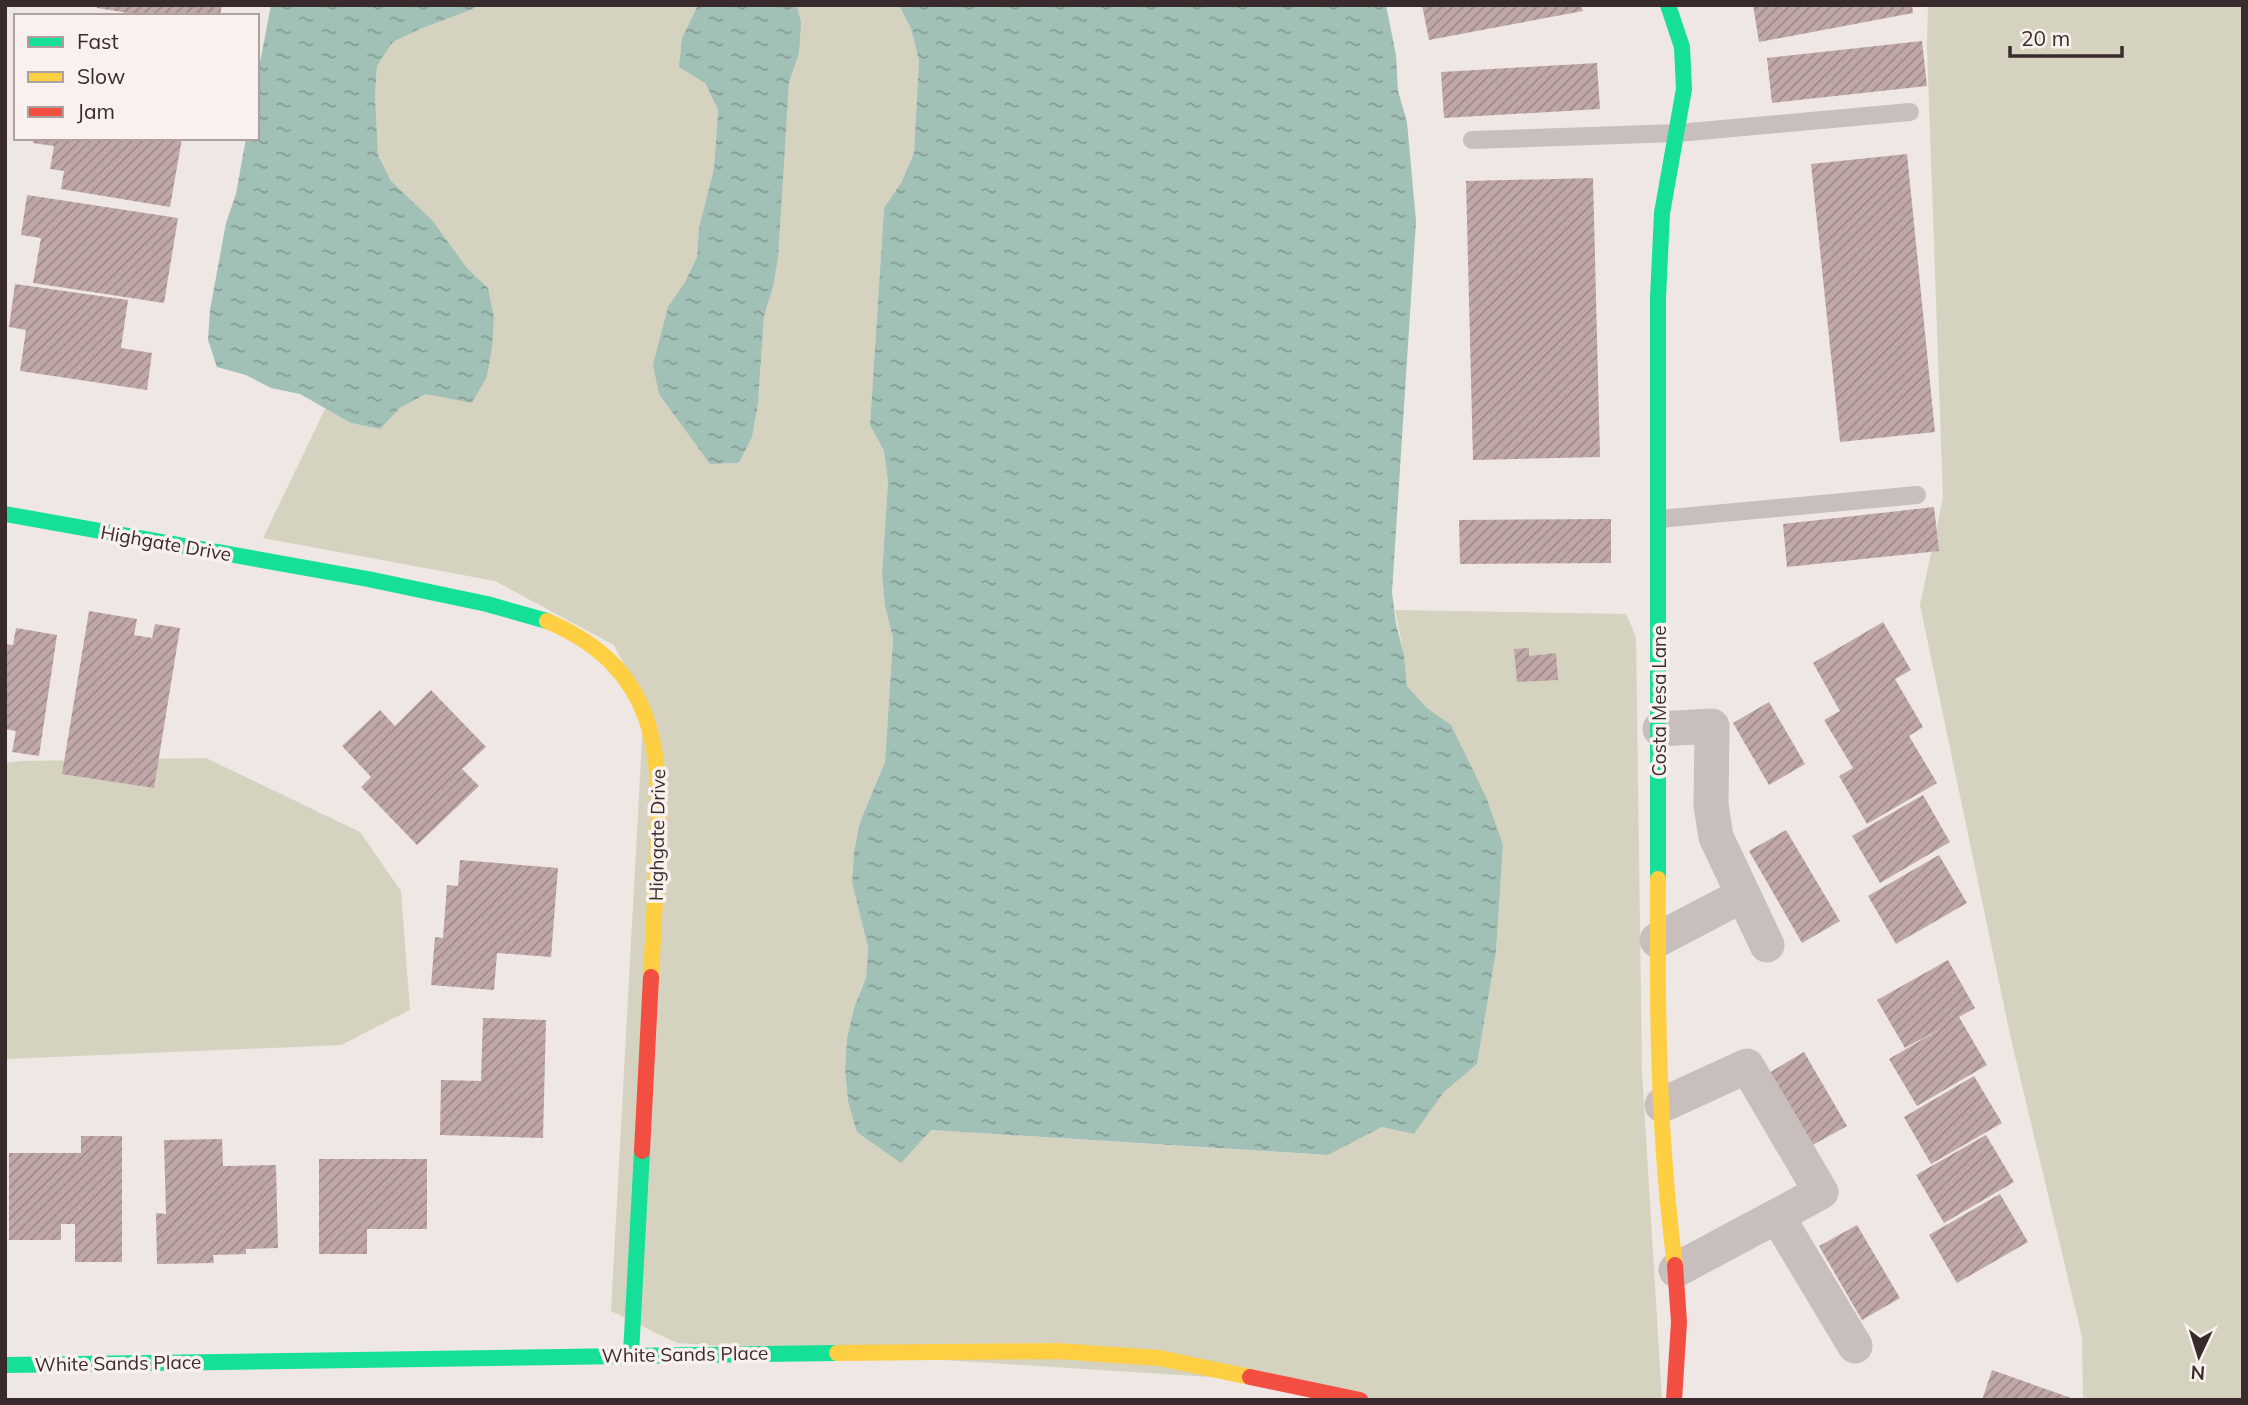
<svg xmlns="http://www.w3.org/2000/svg" width="2248" height="1405" font-family="Mulish,sans-serif">
	<defs>
		<pattern id="water-ripples" width="26" height="14" patternUnits="userSpaceOnUse" patternTransform="scale(1.75)"><rect width="26" height="14" fill="#a1c0b6"/><path d="M2 4q2-2 4 0t4 0M15 11q2-2 4 0t4 0" fill="none" stroke="#849c94"/></pattern>
		<pattern id="building-hatch" width="6" height="6" patternUnits="userSpaceOnUse" patternTransform="scale(1.75)"><rect width="6" height="6" fill="#c1a8a8"/><path d="M-1 1l2-2M0 6l6-6M5 7l2-2" fill="none" stroke="#9e8989"/></pattern>
	</defs>
	<rect width="100%" height="100%" fill="#eee7e4"/>
	<!-- green -->
	<path fill="#d5d2bf" d="M 477,5 L 698,5 L 682,38 L 718,110 L 714,169 L 699,227 L 697,257 L 685,282 L 710,464 L 739,463 L 752,437 L 758,404 L 764,316 L 773,287 L 789,82 C 798,55 803,33 797,5 L 899,5 L 911,29 L 919,60 L 914,153 L 901,183 L 884,208 L 870,425 L 884,451 L 888,482 L 882,575 L 885,606 L 893,638 L 885,762 L 860,822 L 854,853 L 852,883 L 868,947 L 866,978 L 854,1008 L 847,1038 L 845,1070 L 848,1101 L 930,1130 L 1293,1153 L 1328,1155 L 1382,1127 L 1414,1134 L 1444,1092 L 1477,1064 L 1496,952 L 1503,845 L 1451,725 L 1427,708 L 1407,686 L 1404,655 L 1395,610 L 1626,614 L 1636,637 L 1642,1072 L 1662,1400 L 1368,1400 L 1289,1382 L 677,1343 L 611,1311 L 644,703 L 614,645 L 495,581 L 263,538 L 326,407 L 351,423 L 380,429 L 400,408 L 426,394 L 487,376 L 494,317 L 488,288 L 467,268 L 433,221 L 391,181 L 378,155 L 375,95 L 377,66 L 393,42 L 420,29 L 473,9 Z
		M 1928,5 L 2243,5 L 2243,1400 L 2083,1400 L 2082,1337 L 2011,1039 L 1920,605 L 1943,498 L 1927,47 Z
		M 206,758 L 360,832 L 401,891 L 410,1010 L 341,1045 L 5,1059 L 5,763 L 22,761 Z"/>
	<!-- water -->
	<path fill="url(#water-ripples)" d="M 271,5 L 477,5 L 473,9 L 420,29 L 393,42 L 377,66 L 375,95 L 378,155 L 391,181 L 433,221 L 467,268 L 488,288 L 494,317 L 492,347 L 487,376 L 472,403 L 426,394 L 400,408 L 380,429 L 351,423 L 300,394 L 271,388 L 246,375 L 217,367 L 208,340 L 210,310 L 226,223 L 236,194 L 246,138 L 257,138 L 257,78 Z
		M 698,5 L 797,5 L 801,23 L 799,53 L 789,82 L 778,258 L 773,287 L 764,316 L 758,404 L 752,437 L 739,463 L 710,464 L 659,394 L 653,365 L 668,307 L 685,282 L 697,257 L 699,227 L 714,169 L 718,110 L 705,83 L 679,67 L 682,38 Z
		M 899,5 L 1386,5 L 1396,55 L 1398,91 L 1407,122 L 1416,221 L 1392,592 L 1396,624 L 1404,655 L 1407,686 L 1427,708 L 1451,725 L 1486,797 L 1503,845 L 1496,952 L 1477,1064 L 1444,1092 L 1414,1134 L 1382,1127 L 1328,1155 L 931,1130 L 901,1163 L 857,1132 L 848,1101 L 845,1070 L 847,1038 L 854,1008 L 866,978 L 868,947 L 852,883 L 854,852 L 860,822 L 885,762 L 893,638 L 885,606 L 882,575 L 888,482 L 884,451 L 870,425 L 884,208 L 901,183 L 914,153 L 919,60 L 911,29 Z"/>
	<!-- building -->
	<path fill="url(#building-hatch)" d="M 97,5 L 222,5 L 220,16 L 146,16 L 97,8 Z
		M 1422,5 L 1581,5 L 1583,11 L 1429,40 Z
		M 1753,5 L 1912,5 L 1913,13 L 1759,42 Z
		M 1922,41 L 1927,86 L 1772,103 L 1767,58 Z
		M 1597,63 L 1600,109 L 1444,118 L 1441,72 Z
		M 33,138 L 182,138 L 170,207 L 61,189 L 64,171 L 50,169 L 54,146 L 33,143 Z
		M 1907,154 L 1935,432 L 1840,442 L 1811,164 Z
		M 1593,178 L 1600,457 L 1473,460 L 1466,181 Z
		M 27,195 L 178,218 L 164,303 L 33,283 L 41,238 L 21,235 Z
		M 15,284 L 128,300 L 121,348 L 152,353 L 147,390 L 20,371 L 26,330 L 9,327 Z
		M 1934,507 L 1939,551 L 1787,567 L 1783,524 Z
		M 1611,519 L 1611,563 L 1460,564 L 1459,520 Z
		M 89,611 L 137,619 L 134,635 L 152,638 L 155,624 L 180,628 L 154,788 L 62,774 Z
		M 1883,622 L 1911,670 L 1895,679 L 1923,727 L 1909,736 L 1937,783 L 1867,824 L 1839,776 L 1853,768 L 1824,720 L 1840,711 L 1813,663 Z
		M 16,628 L 57,635 L 39,756 L 12,752 L 16,731 L 5,729 L 5,644 L 13,645 Z
		M 1529,648 L 1529,656 L 1556,653 L 1558,680 L 1517,682 L 1514,649 Z
		M 431,690 L 486,747 L 462,769 L 479,786 L 417,845 L 361,787 L 371,777 L 342,746 L 380,710 L 395,726 Z
		M 1769,702 L 1805,764 L 1769,785 L 1733,723 Z
		M 1923,795 L 1950,842 L 1880,883 L 1852,836 Z
		M 1786,830 L 1840,921 L 1802,943 L 1749,851 Z
		M 1939,855 L 1967,903 L 1896,944 L 1868,896 Z
		M 460,860 L 558,868 L 551,957 L 497,953 L 494,990 L 431,985 L 435,937 L 443,938 L 447,885 L 458,886 Z
		M 1948,960 L 1975,1008 L 1959,1017 L 1987,1065 L 1917,1106 L 1889,1059 L 1942,1028 L 1905,1048 L 1877,1000 Z
		M 483,1018 L 546,1020 L 543,1138 L 440,1135 L 441,1080 L 481,1081 Z
		M 1804,1052 L 1847,1126 L 1809,1147 L 1767,1074 Z
		M 1974,1076 L 2002,1123 L 1931,1164 L 1904,1117 Z
		M 1986,1135 L 2014,1182 L 1944,1223 L 1916,1175 Z
		M 81,1136 L 122,1136 L 122,1262 L 75,1262 L 75,1224 L 61,1224 L 61,1240 L 9,1240 L 9,1153 L 81,1153 Z
		M 222,1139 L 223,1166 L 276,1165 L 278,1248 L 246,1249 L 246,1254 L 213,1255 L 214,1263 L 157,1264 L 156,1213 L 166,1214 L 164,1140 Z
		M 319,1159 L 427,1159 L 427,1229 L 367,1229 L 367,1254 L 319,1254 Z
		M 2000,1194 L 2028,1242 L 1957,1283 L 1929,1235 Z
		M 1857,1225 L 1900,1298 L 1862,1320 L 1819,1246 Z
		M 1992,1370 L 2074,1399 L 2073,1400 L 1982,1400 Z"/>
	<g fill="none" stroke-linecap="round" stroke-linejoin="round">
		<!-- lane -->
		<path stroke="#c8bfbd" stroke-width="18" d="M 1472,140 L 1678,133 L 1910,112
			M 1659,519 L 1917,495"/>
		<!-- street -->
		<path stroke="#c8bfbd" stroke-width="35" d="M 1660,729 L 1712,726 L 1711,805 L 1716,837 L 1767,945
			M 1657,940 L 1743,895
			M 1662,1105 L 1747,1066 L 1821,1192 L 1777,1216 L 1855,1346
			M 1676,1270 L 1777,1216"/>
		<!-- fast -->
		<path stroke="#16e098" stroke-width="16" d="M 5,514 L 368,579 L 487,604 L 547,621
			M 1658,879 L 1658,298 L 1662,213 L 1684,89 L 1682,47 L 1668,5
			M 631,1354 L 642,1151
			M 5,1365 L 837,1353"/>
		<!-- slow -->
		<path stroke="#ffcf43" stroke-width="16" d="M 547,621 C 658,668 663,753 657,859 C 655,898 653,937 651,977
			M 1658,879 C 1657,1008 1658,1137 1675,1265
			M 837,1353 L 1058,1351 L 1159,1358 L 1250,1377"/>
		<!-- jam -->
		<path stroke="#f24e42" stroke-width="16" d="M 642,1151 L 651,977
			M 1250,1377 L 1360,1400
			M 1674,1400 L 1679,1322 L 1675,1265"/>
	</g>
	<g text-anchor="middle" dominant-baseline="central" stroke-width="7" stroke-linejoin="round" paint-order="stroke">
		<!-- street labels -->
		<g font-size="19" fill="#392b2b" stroke="#faf0ed">
			<text transform="translate(166 543) rotate(10)">Highgate Drive</text>
			<text transform="translate(1659 701) rotate(-90)">Costa Mesa Lane</text>
			<text transform="translate(657 835) rotate(-89)">Highgate Drive</text>
			<text transform="translate(685 1354) rotate(-1)">White Sands Place</text>
			<text transform="translate(118 1363) rotate(-1)">White Sands Place</text>
		</g>
	</g>
	<!-- border -->
	<rect width="2248" height="1405" fill="none" stroke="#392b2b" stroke-width="14"/>
	<!-- legend -->
	<rect x="14" y="14" width="245" height="126" fill="#faf0ed" stroke="#ada19f" stroke-width="2"/>
	<rect x="28" y="37" width="35" height="10" fill="#16e098" stroke="#ada19f" stroke-width="2"/>
	<text x="77" y="49" font-size="21" fill="#392b2b">Fast</text>
	<rect x="28" y="72" width="35" height="10" fill="#ffcf43" stroke="#ada19f" stroke-width="2"/>
	<text x="77" y="84" font-size="21" fill="#392b2b">Slow</text>
	<rect x="28" y="107" width="35" height="10" fill="#f24e42" stroke="#ada19f" stroke-width="2"/>
	<text x="77" y="119" font-size="21" fill="#392b2b">Jam</text>
	<!-- north arrow -->
	<g transform="translate(2199 1356) rotate(184)" stroke="#faf0ed" stroke-width="5" paint-order="stroke">
	<path d="M0-5L12 26L0 18L-12 26Z" fill="#392b2b"/>
	<text y="-10" font-size="19" font-weight="bold" text-anchor="middle" fill="#392b2b">N</text>
	</g>
	<!-- scale -->
	<path d="M2010 46v10h112v-10" fill="none" stroke="#392b2b" stroke-width="3.5"/>
	<text x="2021" y="46" font-size="21" fill="#392b2b" stroke="#faf0ed" stroke-width="5" paint-order="stroke">20 m</text>
</svg>
